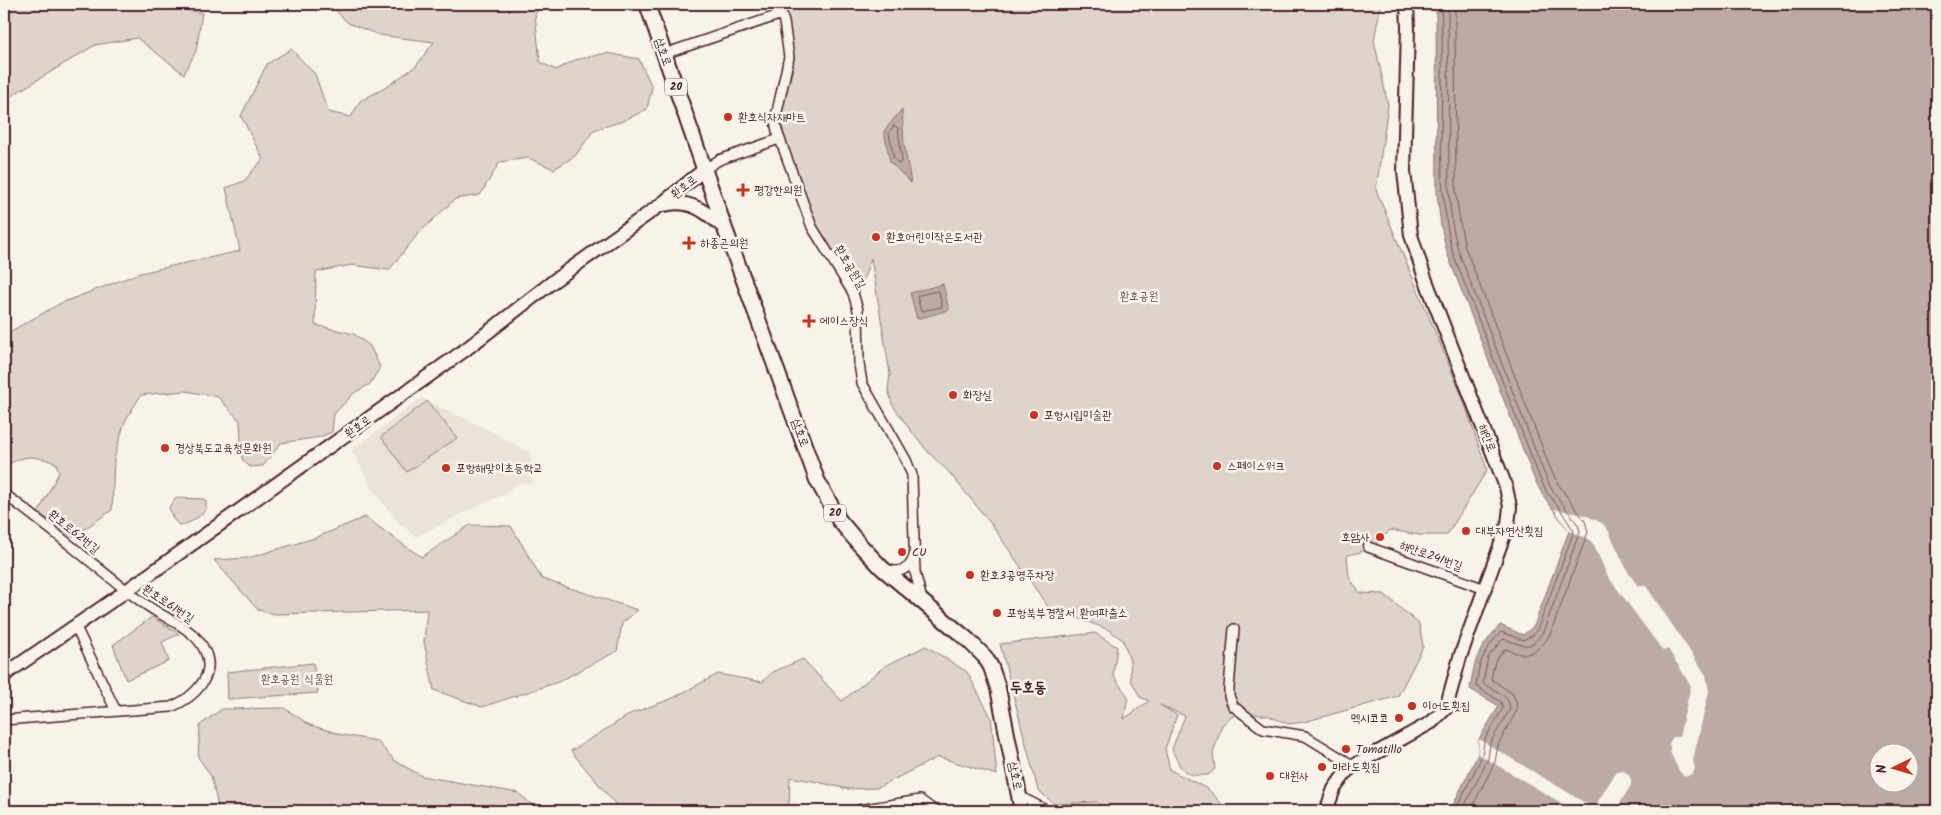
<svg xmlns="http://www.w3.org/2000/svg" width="1941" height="815" font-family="Kalam,'Poor Story',sans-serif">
	<rect width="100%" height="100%" fill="#f7f3e8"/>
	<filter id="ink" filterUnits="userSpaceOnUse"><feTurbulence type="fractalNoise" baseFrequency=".02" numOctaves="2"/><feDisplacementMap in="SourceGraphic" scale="10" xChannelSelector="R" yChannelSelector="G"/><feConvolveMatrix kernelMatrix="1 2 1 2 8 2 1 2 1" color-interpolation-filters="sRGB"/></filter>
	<g filter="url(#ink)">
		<!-- built -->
		<path fill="#eae3da" d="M 421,398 L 487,429 L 531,454 L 532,484 L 517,483 L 505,494 L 473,508 L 416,537 L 398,522 L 372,489 L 352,450 Z"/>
		<!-- green -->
		<path fill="#ded4cc" stroke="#947a7c" d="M 4,4 L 158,4 L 202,13 L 196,51 L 184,74 L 137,38 L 95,45 L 6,99 L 4,79 Z
			M 329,4 L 543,4 L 535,14 L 540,62 L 556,70 L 575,60 L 607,53 L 639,59 L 652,87 L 647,109 L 623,121 L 594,130 L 575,156 L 554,169 L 528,158 L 500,162 L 480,195 L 455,199 L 417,235 L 389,270 L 352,265 L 316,272 L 315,325 L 354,334 L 370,346 L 380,367 L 370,384 L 354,393 L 334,414 L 332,432 L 320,437 L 281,443 L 263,466 L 250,467 L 242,459 L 240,421 L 218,397 L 186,391 L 141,395 L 125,421 L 114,458 L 112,510 L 73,537 L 38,513 L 59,472 L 56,463 C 33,455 25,454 4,467 L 4,335 L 61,303 L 140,273 L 240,251 L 226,188 L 244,181 L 263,159 L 241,116 L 267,64 L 291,49 L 315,74 L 328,112 L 351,117 L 360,101 L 385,88 L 416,66 L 434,42 L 379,35 L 348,23 Z
			M 782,4 L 1381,4 L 1374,40 L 1388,105 L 1376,190 L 1462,396 L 1487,470 L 1447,535 L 1419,535 L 1390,530 C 1376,547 1369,551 1347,555 L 1349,577 L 1360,593 L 1384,594 L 1419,624 L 1423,647 L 1398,696 L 1304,722 L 1288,724 L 1269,716 L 1238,712 L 1222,725 L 1213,753 L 1215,769 L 1208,775 C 1183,777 1181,770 1172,749 L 1185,716 L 1160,705 L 1177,715 L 1165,749 L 1170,770 L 1208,789 L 1228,811 L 1107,811 L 1097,802 L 1054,804 L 1038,790 L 1000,644 L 1095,633 L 1117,647 L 1113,675 L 1128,697 L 1124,719 L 1149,701 L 1140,697 L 1131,680 L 1130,661 L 1123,640 L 1107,629 L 1048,607 L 992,525 L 948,471 L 929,453 L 908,427 L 892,404 L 888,389 L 890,374 L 871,258 L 859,293 L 813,219 L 787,149 L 780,116 L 794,65 L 787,20 Z
			M 427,401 L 457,438 L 407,472 L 381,437 Z
			M 176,498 L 203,499 L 206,501 L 206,510 C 199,517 189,525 179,525 L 173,519 L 169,507 Z
			M 365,517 L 408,548 L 422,557 L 470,525 L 511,526 L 542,579 L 638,610 L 622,623 L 617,651 L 558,682 L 482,707 L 434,690 L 424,642 L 427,610 L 274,614 L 258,610 L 214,560 L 248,558 L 315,538 Z
			M 152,617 L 179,634 L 162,642 L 169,661 L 126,680 L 113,645 Z
			M 926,646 L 967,672 L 991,717 L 997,775 L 938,757 L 877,788 L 848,789 L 813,781 L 790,777 L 789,807 L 802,811 L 621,811 L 571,751 L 632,713 L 671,699 L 718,674 L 762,682 L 773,672 L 803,659 L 842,701 L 885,666 Z
			M 313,663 L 318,693 L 228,699 L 227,672 Z
			M 284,708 L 310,725 L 343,735 L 377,741 L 395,761 L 422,776 L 518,793 L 540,811 L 219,811 L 211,776 L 198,757 L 200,725 L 222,709 Z"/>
		<!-- water -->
		<path fill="#bcaaa7" stroke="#8e7275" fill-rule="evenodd" d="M 1436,4 L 1937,4 L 1937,811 L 1450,811 L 1478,754 L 1479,739 L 1499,706 L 1470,689 C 1475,657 1478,650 1500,625 L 1523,635 L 1534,626 L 1569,531 L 1542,494 L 1534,478 L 1447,253 L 1441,226 L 1437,194 ZM 1878,752 L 1908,752 L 1908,782 L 1878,782 Z
			M 902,109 L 904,144 L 911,183 L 890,162 L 884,131 Z
			M 943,284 L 949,310 L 917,319 L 910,293 Z"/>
		<!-- pier -->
		<path fill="#f7f3e8" d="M 1554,509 L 1585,515 L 1602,523 L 1608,530 L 1628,572 L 1637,585 L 1646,586 L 1706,675 L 1709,691 L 1693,760 L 1695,768 L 1693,773 L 1688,776 L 1683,775 L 1679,771 L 1671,754 L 1669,743 L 1673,737 L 1679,737 L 1691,686 L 1668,649 L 1663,651 L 1607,575 L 1594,545 L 1589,539 L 1569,531 Z
			M 1479,739 L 1594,808 L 1616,772 L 1624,771 L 1629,775 L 1631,780 L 1631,785 L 1615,811 L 1575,811 L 1478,754 Z"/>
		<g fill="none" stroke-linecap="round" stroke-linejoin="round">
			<!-- shore -->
			<path stroke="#78575d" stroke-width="1" d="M 1441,4 C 1446,86 1433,170 1452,251 L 1539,476 L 1546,491 L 1558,506 L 1574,531 L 1538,628 L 1533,635 L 1523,640 L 1501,632 C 1485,648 1478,663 1476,686 L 1501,702 L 1503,708 L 1484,741 L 1482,756 L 1455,811
				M 1448,4 L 1449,193 L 1452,224 L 1458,250 L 1544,473 L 1551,488 L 1578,525 L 1580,531 L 1544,630 C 1530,654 1523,644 1503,639 L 1488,657 L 1483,683 C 1493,691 1510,694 1510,709 L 1490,743 L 1488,759 L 1462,811
				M 1455,4 L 1456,193 L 1460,223 L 1465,247 L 1551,470 L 1558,484 L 1585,521 L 1588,532 L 1551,632 C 1546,643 1534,656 1520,654 C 1515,653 1510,650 1505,649 L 1495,661 L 1491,679 L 1513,694 L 1516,701 L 1517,710 L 1498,745 L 1495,762 L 1470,811
				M 894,126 L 898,128 L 902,161 L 899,164 L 894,159 L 889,133 Z
				M 939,291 L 942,307 L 921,311 L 917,296 Z"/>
			<!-- street casing -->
			<g stroke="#4a1f2b" stroke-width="12">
				<path id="street" d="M 778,4 L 784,22 L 789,57 L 775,121 L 777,131 L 812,227 L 853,293 L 858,310 L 859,364 L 862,383 L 906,460 L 912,475 L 915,572 L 922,600
					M 664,54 L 782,14
					M 705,169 L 719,160 L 779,139
					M 4,494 C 46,524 85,558 126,590 C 135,597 144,604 154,610 C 171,621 195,630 204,649 C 218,676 193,698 171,707 L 4,720
					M 1368,547 L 1485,589
					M 886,569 C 897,573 910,571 913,558
					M 75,625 L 116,711
					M 1234,629 L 1229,688 L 1229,696 L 1233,706 L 1263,729 L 1305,736 L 1354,766
					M 1019,796 L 1048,811
					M 859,810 L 920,800 L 935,811"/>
			</g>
			<!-- secondary casing -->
			<g stroke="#4a1f2b" stroke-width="16">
				<path id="secondary" d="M 664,205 C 690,198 707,212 725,229
					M 4,675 L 126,591 L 465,350 L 555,280 L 659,206 L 705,169
					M 1326,811 L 1334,789 L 1347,771 L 1360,762 L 1432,722 L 1446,708 L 1460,657 L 1508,524 L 1510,507 L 1506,487 L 1425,278 L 1411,235 L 1404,171 L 1408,28 L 1407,4"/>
			</g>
			<!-- primary casing -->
			<g stroke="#4a1f2b" stroke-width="18">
				<path id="primary" d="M 647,4 L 725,229 L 817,480 L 839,520 L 860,545 L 882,568 L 968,640 L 985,657 L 991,667 L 998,688 L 1022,811
					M 4,673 L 6,673"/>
			</g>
			<!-- street -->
			<use href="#street" stroke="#f7f3e8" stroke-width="9"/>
			<!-- secondary -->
			<use href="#secondary" stroke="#f7f3e8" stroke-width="12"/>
			<!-- primary -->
			<use href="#primary" stroke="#f7f3e8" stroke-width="14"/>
		</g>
	</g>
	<!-- markers -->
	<g fill="#c8321e" stroke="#f7f3e8" stroke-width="2">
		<circle cx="728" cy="117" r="5"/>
		<path d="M740.5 182.5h5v5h5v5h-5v5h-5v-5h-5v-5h5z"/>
		<circle cx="876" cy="237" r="5"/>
		<path d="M686.5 235.5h5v5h5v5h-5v5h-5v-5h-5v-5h5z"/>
		<path d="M806.5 313.5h5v5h5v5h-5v5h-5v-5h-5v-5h5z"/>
		<circle cx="953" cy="395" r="5"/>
		<circle cx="1034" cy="415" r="5"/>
		<circle cx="165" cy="448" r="5"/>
		<circle cx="1217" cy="466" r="5"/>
		<circle cx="446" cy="468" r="5"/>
		<circle cx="1466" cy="531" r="5"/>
		<circle cx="1380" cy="537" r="5"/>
		<circle cx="902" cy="552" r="5"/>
		<circle cx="970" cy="575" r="5"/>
		<circle cx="997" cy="613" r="5"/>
		<circle cx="1412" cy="706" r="5"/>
		<circle cx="1399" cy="718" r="5"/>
		<circle cx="1346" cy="749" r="5"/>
		<circle cx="1322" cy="767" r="5"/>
		<circle cx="1270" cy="776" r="5"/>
	</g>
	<g text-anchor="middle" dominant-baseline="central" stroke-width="5" stroke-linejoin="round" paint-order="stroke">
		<!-- shield labels -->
		<g fill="#f7f3e8" stroke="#7e5f64" stroke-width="1">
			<rect x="665" y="78.5" width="22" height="17" rx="4"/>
			<rect x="824" y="504.5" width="22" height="17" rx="4"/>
		</g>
		<g font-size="11" font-weight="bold" fill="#4a1f2b">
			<text x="676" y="87">20</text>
			<text x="835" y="513">20</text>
		</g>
		<!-- street labels -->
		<g font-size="12" fill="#4a1f2b" stroke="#f7f3e8">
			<text transform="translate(663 52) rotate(71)">삼호로</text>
			<text transform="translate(684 187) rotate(-38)">환호로</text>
			<text transform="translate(850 267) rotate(59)">환호공원길</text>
			<text transform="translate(358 427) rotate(-36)">환호로</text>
			<text transform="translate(800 433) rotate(70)">삼호로</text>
			<text transform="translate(1487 438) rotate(69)">해안로</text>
			<text transform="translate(74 532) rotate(39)">환호로62번길</text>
			<text transform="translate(1431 556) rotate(20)">해안로241번길</text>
			<text transform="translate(168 604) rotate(34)">환호로61번길</text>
			<text transform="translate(1015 776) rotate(79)">삼호로</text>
		</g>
		<!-- poi labels -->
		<g font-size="12" fill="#4a1f2b" stroke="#f7f3e8" text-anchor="start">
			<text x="738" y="117">환호식자재마트</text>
			<text x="754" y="190">평강한의원</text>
			<text x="886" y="237">환호어린이작은도서관</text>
			<text x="700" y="243">하종곤의원</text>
			<text x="820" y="321">에이스장식</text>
			<text x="963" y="395">화장실</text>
			<text x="1044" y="415">포항시립미술관</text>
			<text x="175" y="448">경상북도교육청문화원</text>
			<text x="1227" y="466">스페이스워크</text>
			<text x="456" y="468">포항해맞이초등학교</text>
			<text x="1476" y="531">대부자연산횟집</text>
			<text x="1370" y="537" text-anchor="end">호암사</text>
			<text x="912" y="552">CU</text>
			<text x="980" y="575">환호3공영주차장</text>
			<text x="1007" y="613">포항북부경찰서 환여파출소</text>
			<text x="1422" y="706">이어도횟집</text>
			<text x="1389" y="718" text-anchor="end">멕시코코</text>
			<text x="1356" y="749">Tomatillo</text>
			<text x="1332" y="767">마라도횟집</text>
			<text x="1280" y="776">대원사</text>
		</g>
		<!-- park labels -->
		<g font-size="12" fill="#6f4c53" stroke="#f7f3e8">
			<text x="1139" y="296">환호공원</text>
			<text x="297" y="679">환호공원 식물원</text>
		</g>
		<!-- quarter labels -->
		<g font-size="15" font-weight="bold" fill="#4a1f2b" stroke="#f7f3e8">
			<text x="1028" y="688">두호동</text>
		</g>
	</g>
	<!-- margin -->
	<rect width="1941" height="815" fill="none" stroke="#f7f3e8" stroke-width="20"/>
	<rect x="10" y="10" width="1921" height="795" fill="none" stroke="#4a1f2b" stroke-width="2" filter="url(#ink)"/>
	<!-- north arrow -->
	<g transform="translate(1894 768) rotate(265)"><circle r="24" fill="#f7f3e8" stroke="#b29e9c"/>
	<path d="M0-4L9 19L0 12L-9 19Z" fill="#c8321e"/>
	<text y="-8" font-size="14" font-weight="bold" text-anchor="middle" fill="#4a1f2b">N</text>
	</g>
</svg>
